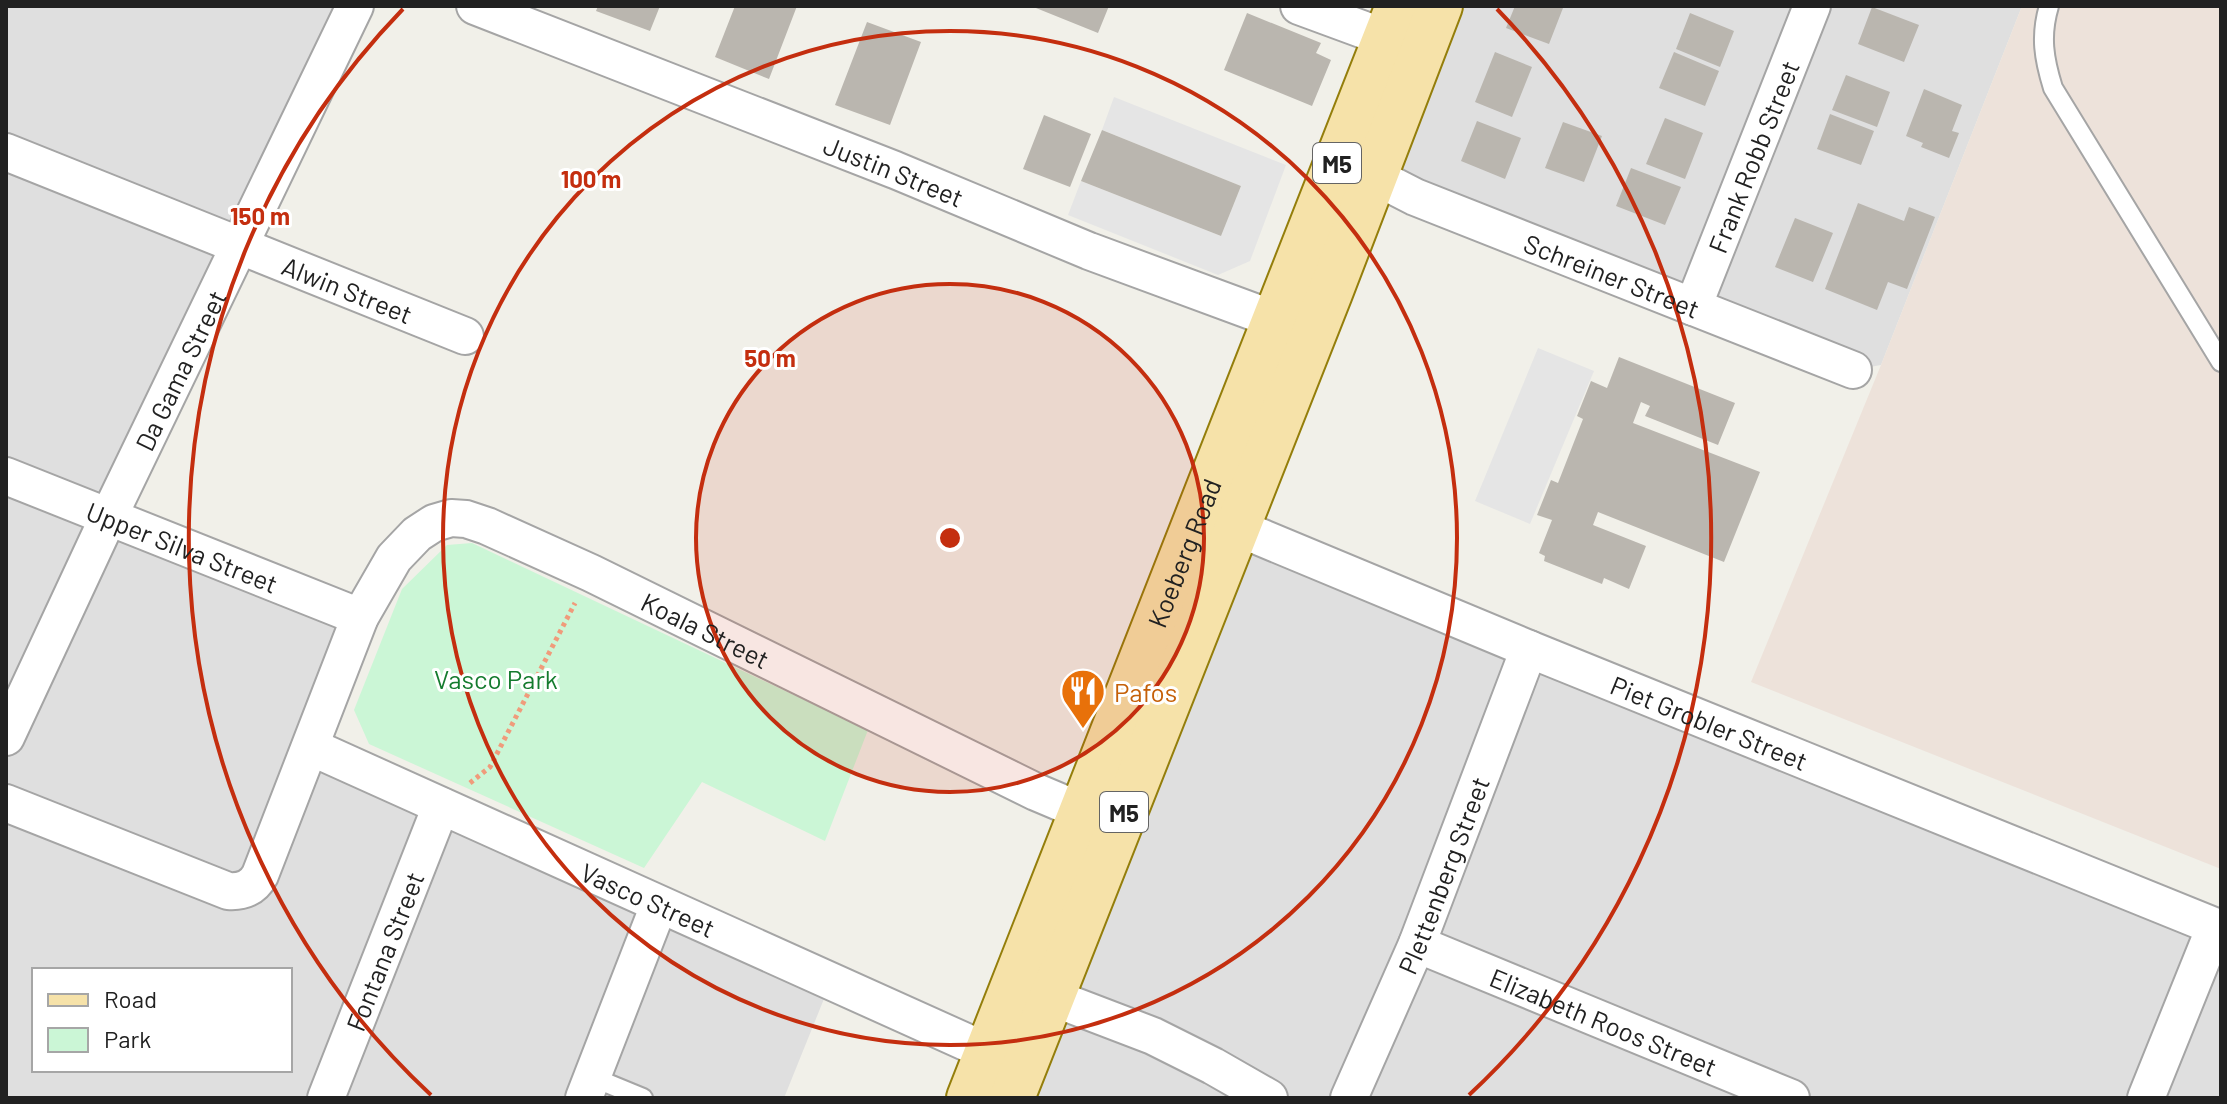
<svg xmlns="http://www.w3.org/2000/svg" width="2227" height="1104" font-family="Barlow,sans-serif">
	<rect width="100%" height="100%" fill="#f1f0e9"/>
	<!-- residential -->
	<path fill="#dfdfdf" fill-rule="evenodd" d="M 6,6 L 356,6 L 114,517 L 364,616 L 313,749 L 830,984 L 784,1098 L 6,1098 ZM 34,970 L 290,970 L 290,1070 L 34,1070 Z
		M 1440,6 L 2022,6 L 1881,365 L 1853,370 L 1374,176 Z
		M 1236,526 L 2221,929 L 2221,1098 L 1012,1098 Z"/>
	<!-- military -->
	<path fill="#ede2da" d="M 2022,6 L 2221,6 L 2221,869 L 1751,682 L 1881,365 Z"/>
	<!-- park -->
	<path fill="#cbf6d6" d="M 472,543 L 868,730 L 825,841 L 702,782 L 644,868 L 369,744 L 354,710 L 402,589 L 447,545 Z"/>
	<!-- parking -->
	<path fill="#e5e5e5" d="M 1114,97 L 1286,165 L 1250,261 L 1218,275 L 1068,215 L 1081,181 L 1221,236 L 1241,186 L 1102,130 Z
		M 1538,348 L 1594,371 L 1530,524 L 1475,501 Z"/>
	<!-- building -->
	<path fill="#bab6af" d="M 598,6 L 660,6 L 650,31 L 596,11 Z
		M 735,6 L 797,6 L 769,79 L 715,57 Z
		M 1031,6 L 1109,6 L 1098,33 Z
		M 1515,6 L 1557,6 L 1563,8 L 1549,44 L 1506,28 Z
		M 1872,7 L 1919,25 L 1904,62 L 1858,44 Z
		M 1247,13 L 1321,43 L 1316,53 L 1331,60 L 1312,106 L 1224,70 Z
		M 1690,13 L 1734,31 L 1720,67 L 1676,49 Z
		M 867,22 L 921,42 L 890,125 L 835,105 Z
		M 1495,52 L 1532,67 L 1512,117 L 1475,102 Z
		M 1674,52 L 1719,71 L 1705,106 L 1659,88 Z
		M 1846,75 L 1890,92 L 1877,127 L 1832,110 Z
		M 1924,89 L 1962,105 L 1952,131 L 1959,133 L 1949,158 L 1921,147 L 1923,143 L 1906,136 Z
		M 1830,114 L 1874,131 L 1861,165 L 1817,149 Z
		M 1044,115 L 1091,134 L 1070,187 L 1023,169 Z
		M 1665,118 L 1703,133 L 1685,179 L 1646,164 Z
		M 1477,121 L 1521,138 L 1505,179 L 1461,161 Z
		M 1563,122 L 1602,136 L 1584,182 L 1545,168 Z
		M 1102,130 L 1241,186 L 1221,236 L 1081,181 Z
		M 1631,168 L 1681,187 L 1665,225 L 1616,206 Z
		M 1858,203 L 1904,221 L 1909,207 L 1935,217 L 1907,289 L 1888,282 L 1877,310 L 1825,289 Z
		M 1795,218 L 1833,233 L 1813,282 L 1775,267 Z
		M 1619,357 L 1735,403 L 1718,445 L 1645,416 L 1650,406 L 1641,402 L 1633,423 L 1760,472 L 1724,562 L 1598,512 L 1593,525 L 1646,546 L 1629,589 L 1604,578 L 1602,584 L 1544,561 L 1545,556 L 1539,553 L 1552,520 L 1537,515 L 1551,480 L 1558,483 L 1583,419 L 1577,416 L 1591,381 L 1607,388 Z"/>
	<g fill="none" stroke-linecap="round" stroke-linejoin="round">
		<!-- service casing -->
		<g stroke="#a5a5a5" stroke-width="22">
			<path id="service" d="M 2049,6 C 2040,36 2044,59 2053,88 L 2221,362
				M 592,1077 L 643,1098"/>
		</g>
		<!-- minor casing -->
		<g stroke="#a5a5a5" stroke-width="40">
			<g id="minor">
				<path id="s1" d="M 475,6 L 895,170 L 1089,251 L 1300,329"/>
				<path d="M 1299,6 L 1386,38"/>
				<path id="s2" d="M 6,152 L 465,336"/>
				<path id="s3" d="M 1374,176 L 1415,197 L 1853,370"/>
				<path id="s4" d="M 1693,307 L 1812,6"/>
				<path id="s5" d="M 6,476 L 360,617"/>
				<path id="s6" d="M 1212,517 L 1529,649 L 2221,929"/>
				<path id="s7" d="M 6,737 L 108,518 L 355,6"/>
				<path id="s8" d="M 311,747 L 988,1052"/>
				<path id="s9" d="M 6,803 L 228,891 C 242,892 253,888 260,875 L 360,617 L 394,558 L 417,534 L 434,523 L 451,518 L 466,519 L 487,526 L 591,573 L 1036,792 L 1081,811"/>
				<path id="s10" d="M 1417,944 L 1791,1098"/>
				<path d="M 1051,997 L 1153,1036 L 1213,1066 L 1269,1098"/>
				<path id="s11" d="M 326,1098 L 441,806"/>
				<path d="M 584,1098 L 659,905"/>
				<path id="s12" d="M 1349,1098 L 1417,944 L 1529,649"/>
				<path d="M 2146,1098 L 2215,927"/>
			</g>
		</g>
		<!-- primary casing -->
		<g stroke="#947e0b" stroke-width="48">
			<g id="primary">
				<path id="s13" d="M 969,1098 L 1398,6"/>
				<path d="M 1012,1098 L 1330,293 L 1440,6"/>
			</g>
		</g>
		<!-- path -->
		<path stroke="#f09b7b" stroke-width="5" stroke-dasharray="4 4" stroke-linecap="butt" d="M 470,783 L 490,767 L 575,603"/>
		<!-- service -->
		<use href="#service" stroke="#fff" stroke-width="18"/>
		<!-- minor -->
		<use href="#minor" stroke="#fff" stroke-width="36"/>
		<!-- primary -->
		<use href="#primary" stroke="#f6e2a9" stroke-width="44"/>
	</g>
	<!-- distance rings -->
	<circle cx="950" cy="538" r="254" fill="#c42e0f" fill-opacity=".12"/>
	<g fill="none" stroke="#c42e0f" stroke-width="4">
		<circle cx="950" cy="538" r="254"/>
		<circle cx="950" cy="538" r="507"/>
		<path d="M431 1095A761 761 0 0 1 403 9M1497 9A761 761 0 0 1 1469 1095"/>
	</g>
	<!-- icons -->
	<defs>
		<g id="restaurant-pin" transform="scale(2.3)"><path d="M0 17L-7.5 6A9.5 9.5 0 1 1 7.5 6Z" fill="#e8710a" stroke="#fff"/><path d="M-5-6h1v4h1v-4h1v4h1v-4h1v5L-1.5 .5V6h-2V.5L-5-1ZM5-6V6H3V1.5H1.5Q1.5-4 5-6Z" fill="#fff"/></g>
	</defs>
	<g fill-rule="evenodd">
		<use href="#restaurant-pin" x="1083" y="691"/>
	</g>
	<g text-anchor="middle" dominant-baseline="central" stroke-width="6" stroke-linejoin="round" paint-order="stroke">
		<!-- shield labels -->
		<g fill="#fff" stroke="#646464" stroke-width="2">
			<rect x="1313" y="143" width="48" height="40" rx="6"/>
			<rect x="1100" y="792" width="48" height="40" rx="6"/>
		</g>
		<g font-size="24" font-weight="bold" fill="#212121">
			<text x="1337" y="163">M5</text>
			<text x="1124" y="812">M5</text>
		</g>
		<!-- street labels -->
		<g font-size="26" fill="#212121" stroke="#fff">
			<text stroke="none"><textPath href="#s4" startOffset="162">Frank Robb Street</textPath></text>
			<text stroke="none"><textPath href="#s1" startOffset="450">Justin Street</textPath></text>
			<text stroke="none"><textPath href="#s3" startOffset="258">Schreiner Street</textPath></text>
			<text stroke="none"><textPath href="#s2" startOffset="368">Alwin Street</textPath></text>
			<text stroke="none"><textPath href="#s7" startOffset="406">Da Gama Street</textPath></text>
			<text stroke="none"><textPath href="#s5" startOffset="190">Upper Silva Street</textPath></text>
			<text stroke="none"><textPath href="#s13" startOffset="586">Koeberg Road</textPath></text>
			<text stroke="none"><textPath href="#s9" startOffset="972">Koala Street</textPath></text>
			<text stroke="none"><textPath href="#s6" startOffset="538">Piet Grobler Street</textPath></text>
			<text stroke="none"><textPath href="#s12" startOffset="242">Plettenberg Street</textPath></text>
			<text stroke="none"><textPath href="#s8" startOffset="370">Vasco Street</textPath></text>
			<text stroke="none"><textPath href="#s11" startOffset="158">Fontana Street</textPath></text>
			<text stroke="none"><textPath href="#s10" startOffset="202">Elizabeth Roos Street</textPath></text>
		</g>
		<!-- park labels -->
		<g font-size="26" fill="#147b2e" stroke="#fff">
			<text x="496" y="678">Vasco Park</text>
		</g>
		<!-- food labels -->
		<g font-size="26" fill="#c56008" stroke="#fff" text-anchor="start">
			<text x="1114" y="691">Pafos</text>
		</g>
	</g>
	<circle cx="950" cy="538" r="12" fill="#c42e0f" stroke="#fff" stroke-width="4"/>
	<g font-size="24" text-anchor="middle" font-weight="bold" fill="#c42e0f" stroke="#fff" stroke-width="6" stroke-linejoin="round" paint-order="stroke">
		<text x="591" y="188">100 m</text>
		<text x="260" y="225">150 m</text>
		<text x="770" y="367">50 m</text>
	</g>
	<!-- border -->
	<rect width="2227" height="1104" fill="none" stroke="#212121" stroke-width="16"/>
	<!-- legend -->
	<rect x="32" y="968" width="260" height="104" fill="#ffffff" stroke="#a6a6a6" stroke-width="2"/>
	<rect x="48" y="994" width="40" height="12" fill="#f6e2a9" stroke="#a6a6a6" stroke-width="2"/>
	<text x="104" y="1008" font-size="24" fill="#212121">Road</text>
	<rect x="48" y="1028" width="40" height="24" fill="#cbf6d6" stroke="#a6a6a6" stroke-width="2"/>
	<text x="104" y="1048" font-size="24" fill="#212121">Park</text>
</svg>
